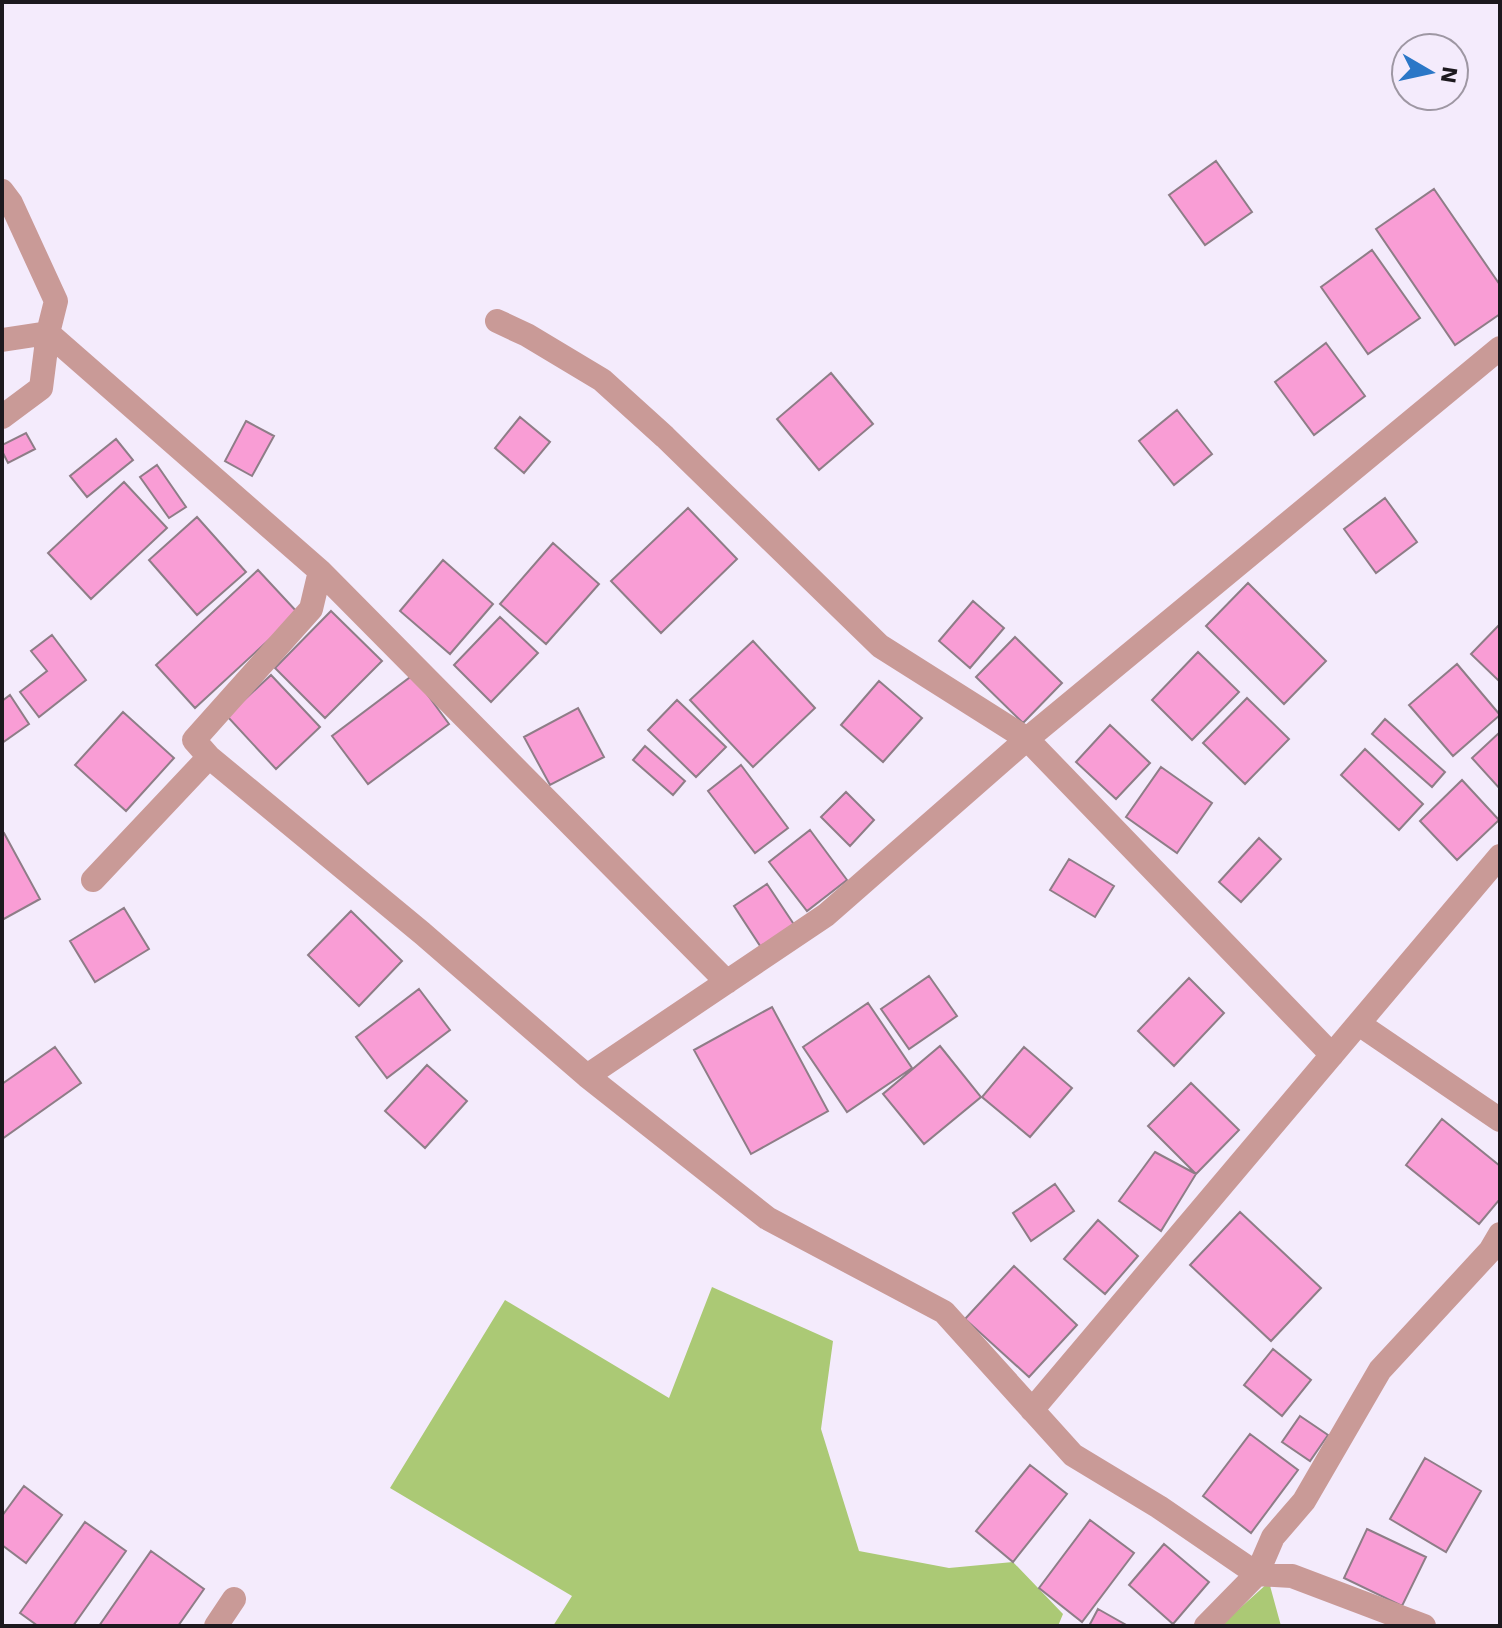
<svg xmlns="http://www.w3.org/2000/svg" width="1502" height="1628" font-family="'Work Sans',sans-serif">
	<rect width="100%" height="100%" fill="#f4ebfc"/>
	<!-- green -->
	<path fill="#abc975" d="M 712,1287 L 833,1341 L 821,1429 L 859,1551 L 949,1568 L 1013,1562 L 1063,1614 L 1058,1626 L 553,1626 L 572,1596 L 390,1488 L 505,1300 L 669,1398 Z
		M 1269,1582 L 1281,1626 L 1220,1626 Z"/>
	<!-- building -->
	<path fill="#f99dd5" stroke="#8e7d87" stroke-width="2" d="M 1216,161 L 1252,212 L 1205,245 L 1169,195 Z
		M 1434,189 L 1500,285 L 1500,314 L 1455,345 L 1376,229 Z
		M 1372,250 L 1420,318 L 1368,354 L 1321,287 Z
		M 1326,343 L 1365,396 L 1314,435 L 1275,382 Z
		M 831,373 L 873,424 L 819,470 L 777,419 Z
		M 1177,410 L 1212,454 L 1174,485 L 1139,441 Z
		M 520,417 L 550,442 L 524,473 L 495,448 Z
		M 246,421 L 274,436 L 252,476 L 225,461 Z
		M 26,433 L 35,449 L 8,463 L 2,451 L 2,445 Z
		M 116,439 L 133,460 L 87,497 L 70,476 Z
		M 157,465 L 186,507 L 169,518 L 140,477 Z
		M 124,482 L 167,528 L 91,599 L 48,553 Z
		M 1385,498 L 1417,542 L 1376,573 L 1344,529 Z
		M 688,508 L 737,559 L 661,633 L 611,581 Z
		M 197,517 L 246,572 L 197,615 L 149,560 Z
		M 553,543 L 599,584 L 546,644 L 500,604 Z
		M 443,560 L 493,604 L 450,654 L 400,611 Z
		M 258,570 L 298,613 L 195,708 L 156,665 Z
		M 1248,583 L 1326,661 L 1284,704 L 1206,626 Z
		M 973,601 L 1004,628 L 970,668 L 939,641 Z
		M 331,611 L 382,661 L 325,718 L 275,668 Z
		M 500,617 L 538,653 L 491,702 L 454,665 Z
		M 1500,624 L 1500,682 L 1471,654 Z
		M 52,635 L 86,680 L 39,717 L 20,692 L 47,671 L 31,651 Z
		M 1015,637 L 1062,683 L 1023,723 L 976,677 Z
		M 753,641 L 815,708 L 753,767 L 690,700 Z
		M 1198,652 L 1239,692 L 1192,740 L 1152,700 Z
		M 1457,664 L 1500,715 L 1453,756 L 1409,705 Z
		M 271,675 L 320,727 L 276,769 L 227,716 Z
		M 413,675 L 449,724 L 368,784 L 332,736 Z
		M 879,681 L 922,718 L 883,762 L 841,725 Z
		M 10,695 L 29,724 L 2,743 L 2,701 Z
		M 1247,698 L 1289,739 L 1245,784 L 1203,743 Z
		M 677,700 L 726,747 L 696,777 L 648,730 Z
		M 578,708 L 604,757 L 550,785 L 524,737 Z
		M 123,712 L 174,758 L 126,811 L 75,765 Z
		M 1385,719 L 1445,772 L 1432,787 L 1372,734 Z
		M 1110,725 L 1150,763 L 1116,799 L 1076,762 Z
		M 1500,732 L 1500,789 L 1472,758 Z
		M 645,746 L 685,781 L 673,795 L 633,760 Z
		M 1365,749 L 1423,804 L 1399,830 L 1341,775 Z
		M 741,765 L 788,828 L 755,853 L 708,791 Z
		M 1161,767 L 1212,803 L 1177,853 L 1126,817 Z
		M 1462,780 L 1499,820 L 1457,860 L 1420,821 Z
		M 846,792 L 874,820 L 850,846 L 821,817 Z
		M 810,830 L 847,880 L 807,911 L 769,862 Z
		M 4,833 L 40,899 L 2,920 L 2,834 Z
		M 1259,838 L 1281,859 L 1241,902 L 1219,882 Z
		M 1069,859 L 1114,886 L 1095,917 L 1050,890 Z
		M 767,884 L 799,932 L 766,955 L 734,906 Z
		M 124,908 L 149,949 L 95,982 L 70,941 Z
		M 351,911 L 402,961 L 359,1006 L 308,955 Z
		M 929,976 L 957,1016 L 909,1049 L 881,1009 Z
		M 1189,978 L 1224,1013 L 1174,1066 L 1138,1031 Z
		M 419,989 L 450,1030 L 387,1078 L 356,1037 Z
		M 868,1003 L 912,1068 L 847,1112 L 803,1047 Z
		M 772,1007 L 828,1111 L 751,1154 L 694,1050 Z
		M 940,1046 L 981,1097 L 924,1144 L 883,1094 Z
		M 55,1047 L 81,1083 L 2,1139 L 2,1084 Z
		M 1024,1047 L 1072,1088 L 1030,1137 L 982,1097 Z
		M 427,1065 L 467,1101 L 425,1148 L 385,1111 Z
		M 1191,1083 L 1239,1130 L 1196,1174 L 1148,1126 Z
		M 1442,1119 L 1500,1166 L 1500,1199 L 1479,1224 L 1406,1165 Z
		M 1155,1152 L 1196,1174 L 1161,1231 L 1119,1201 Z
		M 1055,1184 L 1074,1211 L 1031,1241 L 1013,1213 Z
		M 1240,1212 L 1321,1288 L 1271,1341 L 1190,1265 Z
		M 1098,1220 L 1138,1256 L 1105,1294 L 1064,1259 Z
		M 1014,1266 L 1077,1325 L 1029,1377 L 965,1319 Z
		M 1273,1349 L 1311,1380 L 1282,1416 L 1244,1385 Z
		M 1300,1416 L 1328,1435 L 1310,1461 L 1282,1442 Z
		M 1250,1434 L 1298,1470 L 1251,1533 L 1203,1496 Z
		M 1425,1458 L 1481,1491 L 1446,1552 L 1390,1519 Z
		M 1030,1465 L 1067,1494 L 1013,1562 L 976,1531 Z
		M 24,1486 L 62,1515 L 26,1563 L 2,1545 L 2,1516 Z
		M 1090,1520 L 1134,1553 L 1082,1622 L 1039,1588 Z
		M 85,1522 L 126,1551 L 73,1626 L 38,1626 L 20,1613 Z
		M 1367,1529 L 1426,1557 L 1402,1606 L 1344,1578 Z
		M 1164,1544 L 1209,1582 L 1173,1624 L 1129,1585 Z
		M 151,1551 L 204,1589 L 178,1626 L 99,1626 Z
		M 1098,1609 L 1128,1626 L 1089,1626 Z"/>
	<g fill="none" stroke-linecap="round" stroke-linejoin="round">
		<!-- minor -->
		<path stroke="#c99a97" stroke-width="24" d="M 2,191 L 11,203 L 56,301 L 48,333 L 41,388 L 2,417
			M 497,321 L 527,335 L 602,380 L 665,437 L 880,646 L 1027,739 L 1332,1055
			M 2,340 L 48,333 L 320,571
			M 209,757 L 194,740 L 311,609 L 320,571 L 727,982
			M 93,880 L 209,757 L 422,933 L 587,1076 L 767,1218 L 944,1312 L 1073,1455 L 1159,1507 L 1257,1574 L 1292,1576 L 1424,1626
			M 1359,1024 L 1500,1120
			M 587,1076 L 826,915 L 1027,739 L 1500,348
			M 1032,1410 L 1500,856
			M 216,1626 L 234,1599
			M 1206,1626 L 1257,1574 L 1273,1537 L 1304,1501 L 1380,1370 L 1490,1251 L 1500,1234"/>
	</g>
	<!-- border -->
	<rect width="1502" height="1628" fill="none" stroke="#1c191e" stroke-width="8"/>
	<!-- north arrow -->
	<g transform="translate(1430 72) rotate(99)"><circle r="38" fill="#f4ebfc" stroke="#9e97a3" stroke-width="2"/>
	<path d="M0-6L14 30L0 20L-14 30Z" fill="#2b77c7"/>
	<text y="-12" font-size="22" font-weight="bold" text-anchor="middle" fill="#1c191e">N</text>
	</g>
</svg>
